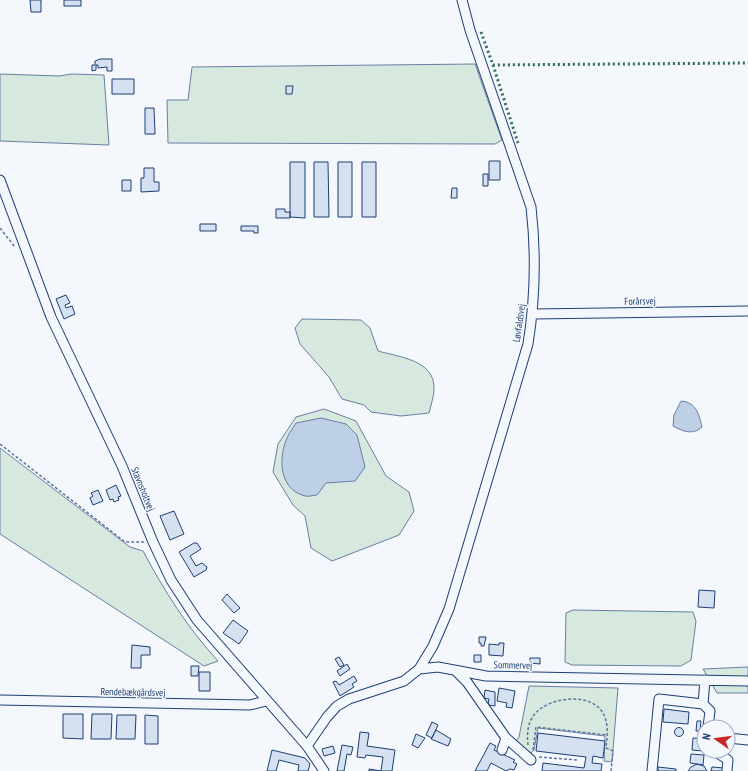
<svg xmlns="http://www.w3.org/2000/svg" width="748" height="771" font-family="'PT Sans Narrow',sans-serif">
	<rect width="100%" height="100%" fill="#f4f7fb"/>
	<!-- green -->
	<path fill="#d7e8df" stroke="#687fa3" d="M 475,64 L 502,140 L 495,144 L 168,143 L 167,100 L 188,100 L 192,67 Z
		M 0,74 L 59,76 L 72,74 L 104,75 L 109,145 L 0,141 Z
		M 302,319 L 361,320 L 370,328 L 378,351 C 399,357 435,360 434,389 C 434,396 431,405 429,413 L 401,416 L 371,412 L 364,405 L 342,399 L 329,377 L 300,344 L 295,328 Z
		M 324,409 L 356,421 L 386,476 L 409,492 L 414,511 L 399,535 L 332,561 L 311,548 L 305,516 L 293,505 L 273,472 L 278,444 L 296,417 Z
		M 0,448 L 130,547 L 143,551 C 165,592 187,627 218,661 L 204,666 L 0,534 Z
		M 573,610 L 693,612 L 696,621 L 691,660 L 681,666 L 572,665 L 565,662 L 566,613 Z
		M 748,667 L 748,693 L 717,693 L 703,669 Z
		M 529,686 L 618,688 L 612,762 L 604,761 L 605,736 L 538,728 L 534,750 L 529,755 L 515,742 L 519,737 Z"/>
	<!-- water -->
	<path fill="#bed0e5" stroke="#687fa3" d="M 681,401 C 696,402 699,414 702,427 C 693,435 684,432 673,426 L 674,415 Z
		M 321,418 L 346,424 L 357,435 L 365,467 L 355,481 L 326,483 L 317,495 C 314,495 308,497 305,496 C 278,489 278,456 288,436 C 290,431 294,427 296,423 Z"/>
	<!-- building -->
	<path fill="#d5e0f0" stroke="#1d3f73" d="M 30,0 L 41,0 L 41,12 L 31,12 Z
		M 64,0 L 81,0 L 81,6 L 64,6 Z
		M 100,59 L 112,59 L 112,71 L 107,71 L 107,67 L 98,68 L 98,65 L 96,65 L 96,70 L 92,71 L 92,65 L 95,65 L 95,61 Z
		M 112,79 L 134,79 L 134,94 L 112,94 Z
		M 286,86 L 293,86 L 292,94 L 286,94 Z
		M 145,108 L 154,108 L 155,134 L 145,134 Z
		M 489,161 L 500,161 L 500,180 L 489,180 Z
		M 290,162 L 305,162 L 305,218 L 290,217 Z
		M 314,162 L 328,162 L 329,217 L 314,217 Z
		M 338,162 L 352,162 L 352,217 L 338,217 Z
		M 362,162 L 376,162 L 376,217 L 362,217 Z
		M 144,168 L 154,168 L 154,182 L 159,182 L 159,191 L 141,192 L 141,178 L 144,178 Z
		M 483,174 L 488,174 L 488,186 L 483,186 Z
		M 122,180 L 131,180 L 131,191 L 122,191 Z
		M 452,188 L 457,188 L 457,198 L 451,198 Z
		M 276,209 L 285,209 L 285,212 L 290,212 L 290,218 L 276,218 Z
		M 200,224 L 216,224 L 216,231 L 200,231 Z
		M 241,226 L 258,226 L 258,233 L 254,233 L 254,231 L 241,231 Z
		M 66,295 L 70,303 L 65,305 L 66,308 L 72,306 L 75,314 L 64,319 L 56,299 Z
		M 116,485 L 121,496 L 118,497 L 119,500 L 114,502 L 113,499 L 110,500 L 106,490 Z
		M 98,490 L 103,501 L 93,505 L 90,498 L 93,496 L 91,493 Z
		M 174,511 L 184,534 L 170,540 L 160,516 Z
		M 194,543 L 197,543 L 201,549 L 190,556 L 196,566 L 202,563 L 207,567 L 206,570 L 194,577 L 179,552 Z
		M 699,590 L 715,591 L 714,608 L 698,607 Z
		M 227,594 L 240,608 L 234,613 L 222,600 Z
		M 233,620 L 248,631 L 239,644 L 223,633 Z
		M 479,637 L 486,637 L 484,646 L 481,646 L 481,643 L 479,643 Z
		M 499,643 L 504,643 L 503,656 L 489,655 L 489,644 L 499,645 Z
		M 132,645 L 150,647 L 150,655 L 141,655 L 141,668 L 131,668 Z
		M 474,655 L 481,655 L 481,662 L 474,662 Z
		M 339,657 L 344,665 L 340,667 L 335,659 Z
		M 530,658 L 540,658 L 540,664 L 530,663 Z
		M 347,664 L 350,669 L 340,676 L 337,671 Z
		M 191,666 L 199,666 L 198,676 L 191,676 Z
		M 199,672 L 210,672 L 210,691 L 199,691 Z
		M 354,676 L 357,681 L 352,684 L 354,687 L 340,696 L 333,682 L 336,681 L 339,685 Z
		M 499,688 L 515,691 L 512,708 L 506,707 L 507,703 L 497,701 Z
		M 485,690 L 495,692 L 495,706 L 488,705 L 489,699 L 484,698 Z
		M 664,709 L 689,712 L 688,724 L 663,722 Z
		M 63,714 L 83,714 L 83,739 L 63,738 Z
		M 92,714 L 112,714 L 111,739 L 91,739 Z
		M 117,715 L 136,715 L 135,739 L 116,739 Z
		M 145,715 L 158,716 L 158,744 L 145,744 Z
		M 697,721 L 701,721 L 700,731 L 696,731 Z
		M 432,722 L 438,725 L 432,738 L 426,735 Z
		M674.5 732a4.5 4.5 0 1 1 9 0a4.5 4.5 0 1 1-9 0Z
		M 436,730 L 451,739 L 448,746 L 431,739 Z
		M 360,732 L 369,733 L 367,746 L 395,750 L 392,771 L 369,771 L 369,769 L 381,771 L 383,757 L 366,755 L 365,758 L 357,757 Z
		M 538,733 L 605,741 L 603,758 L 593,756 L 592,763 L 602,764 L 601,771 L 542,771 L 543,763 L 584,768 L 586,757 L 536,751 Z
		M 416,734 L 425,738 L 418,748 L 412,745 Z
		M 693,738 L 704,739 L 703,751 L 692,750 Z
		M 490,743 L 496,746 L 494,750 L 515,760 L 513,762 L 517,764 L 514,770 L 510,769 L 506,771 L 491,763 L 487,771 L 475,771 Z
		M 342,745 L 353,747 L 351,755 L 347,754 L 344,771 L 337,771 Z
		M 333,746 L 335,753 L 324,756 L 322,749 Z
		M 272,750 L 305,758 L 310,764 L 308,771 L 298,771 L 299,765 L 279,760 L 276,771 L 267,771 Z
		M 691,754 L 704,755 L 703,765 L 690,763 Z
		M 697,764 L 704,766 L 707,771 L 688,771 L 691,767 Z
		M 658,767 L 676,769 L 676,771 L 658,771 Z
		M 712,767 L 724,768 L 724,771 L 711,771 Z"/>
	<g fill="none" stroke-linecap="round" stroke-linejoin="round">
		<!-- minor casing -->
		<g stroke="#1d3f73" stroke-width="11">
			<path id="minor" d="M 0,180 L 51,317 L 122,466 L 153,542 L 171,580 L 197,620 L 307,746 L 324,771
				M 533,314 L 748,311
				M 419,669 L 433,646 L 449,609 L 528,344 C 535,300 536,251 531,207 L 470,30 L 462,0
				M 456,671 L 467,682 L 506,738 L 531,760
				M 0,700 L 250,705 L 266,701
				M 703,704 L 710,711 L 708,727
				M 728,738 L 748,740
				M 307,746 L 327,717 L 337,706 L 349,699 L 404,681 L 419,669 L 438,667 L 486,676 L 748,681
				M 502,750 L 506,738
				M 715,751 L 728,760 L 727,771
				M 652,771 L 659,699 L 703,704 L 705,680"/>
		</g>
		<!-- path -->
		<path stroke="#5e769c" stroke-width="1.5" stroke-dasharray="3 2" stroke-linecap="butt" d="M 0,228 L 15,247
			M 0,444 L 125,542 L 145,542
			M 528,745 C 527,737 527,726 532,718 C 543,697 593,690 604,715 C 609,726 607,737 606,748 L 613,751 L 611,771
			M 533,750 L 536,727 L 607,735
			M 539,757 L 578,760"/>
		<!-- minor -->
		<use href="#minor" stroke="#f4f7fb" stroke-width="9"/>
		<!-- hedge -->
		<path stroke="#2c6c60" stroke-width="3" stroke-dasharray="2 3" stroke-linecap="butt" d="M 481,32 L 493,65 L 748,63
			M 493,65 L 518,143"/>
	</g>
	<g text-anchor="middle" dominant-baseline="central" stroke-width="3" stroke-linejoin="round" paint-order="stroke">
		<!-- street labels -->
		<g font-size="10" fill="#1d3f73" stroke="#f4f7fb">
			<text transform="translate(640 301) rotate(-1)">Forårsvej</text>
			<text transform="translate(519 323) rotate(-82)">Løvfaldsvej</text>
			<text transform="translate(143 489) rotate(68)">Stavnsholtvej</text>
			<text transform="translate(513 665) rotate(1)">Sommervej</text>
			<text transform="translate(133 692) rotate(1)">Rendebækgårdsvej</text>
		</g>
	</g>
	<!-- north arrow -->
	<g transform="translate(716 739) rotate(284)"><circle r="19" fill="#f4f7fb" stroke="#9eadc5"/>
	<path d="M0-3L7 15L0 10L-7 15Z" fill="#c62828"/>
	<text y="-6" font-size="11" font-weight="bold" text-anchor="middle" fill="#1d3f73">N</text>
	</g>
</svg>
